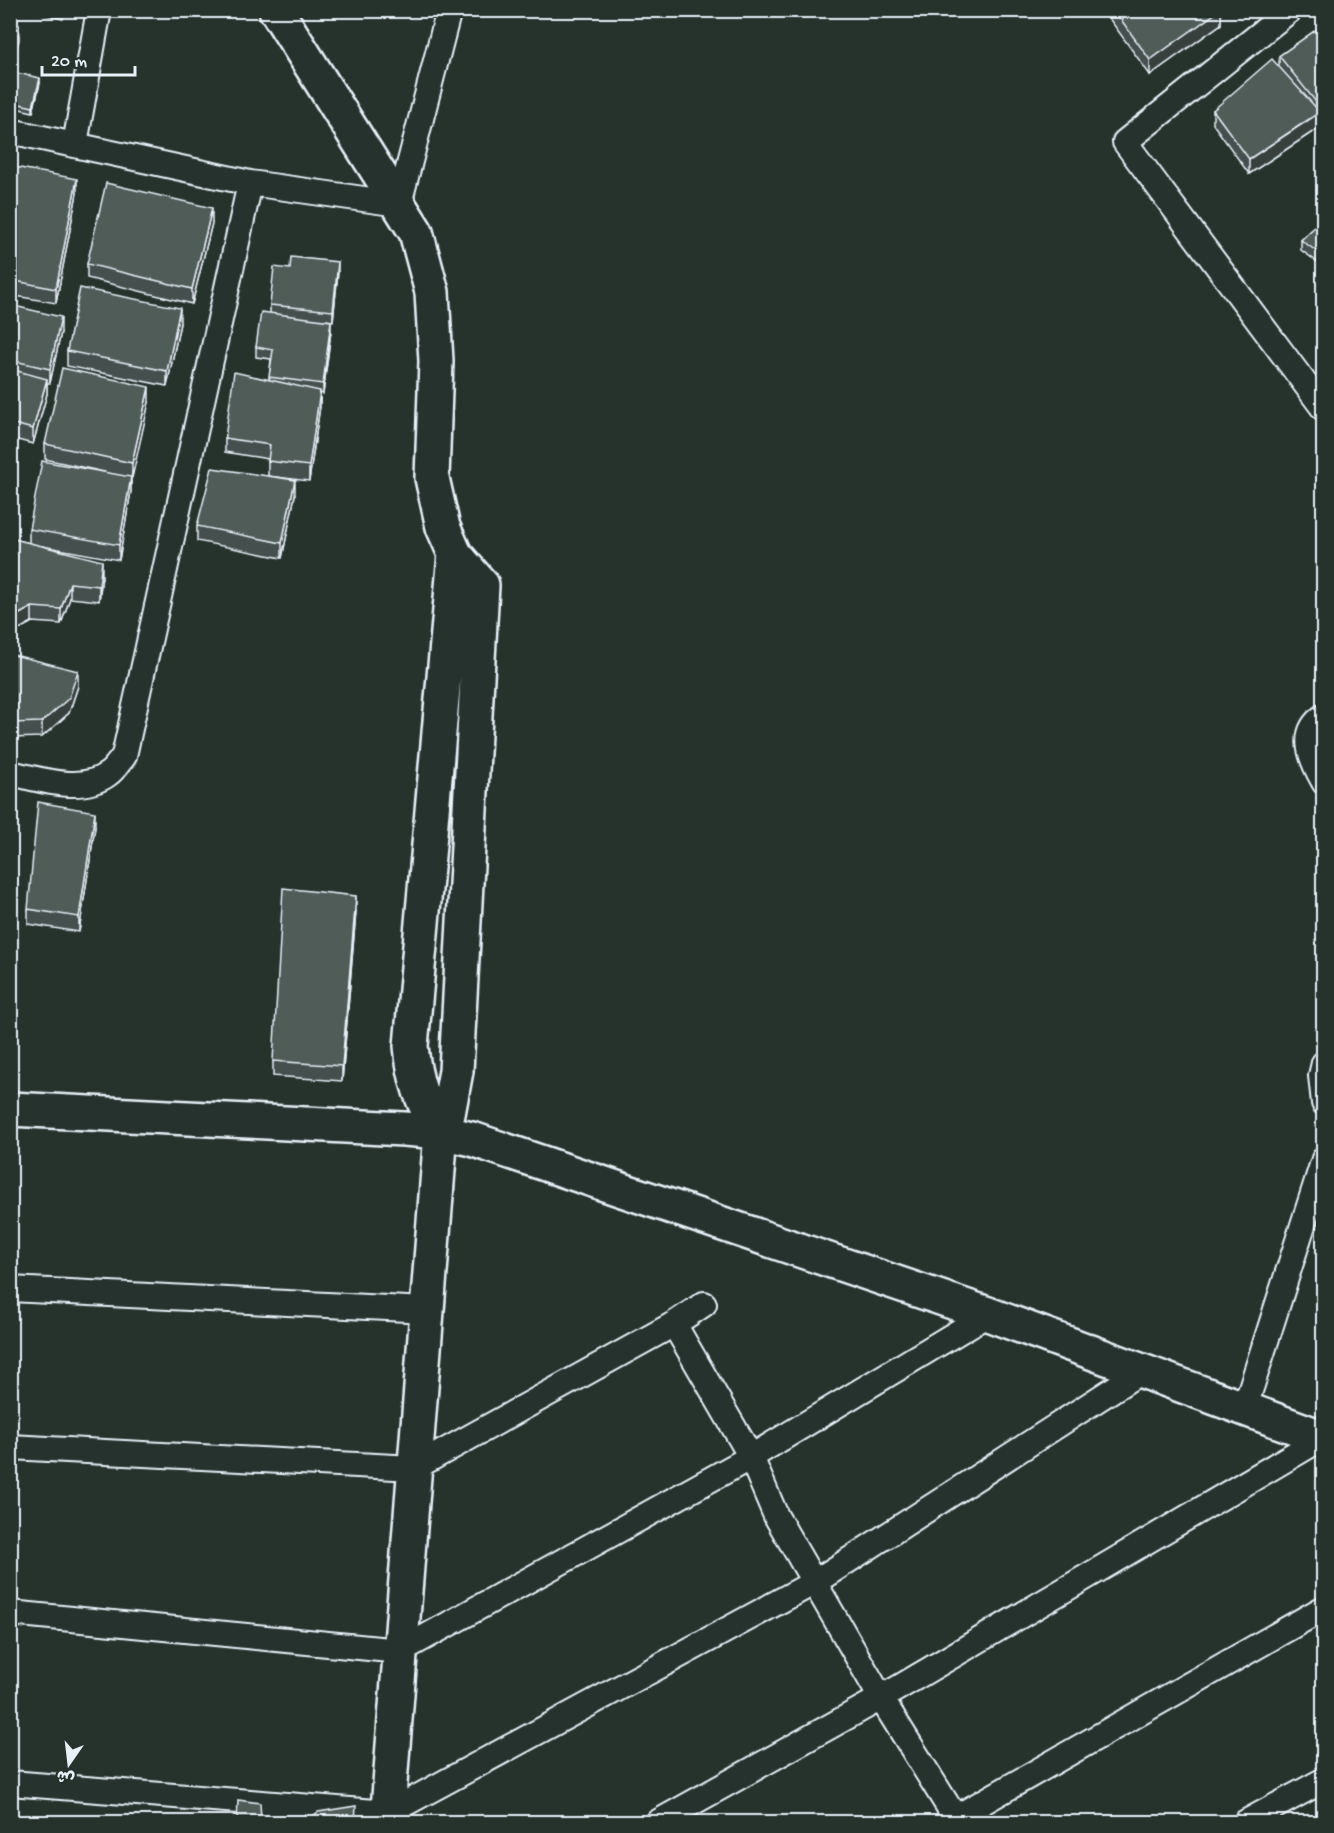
<svg xmlns="http://www.w3.org/2000/svg" width="1334" height="1833" font-family="'Gochi Hand','Playpen Sans Arabic',sans-serif">
	<rect width="100%" height="100%" fill="#26332d"/>
	<filter id="ink" filterUnits="userSpaceOnUse"><feTurbulence type="fractalNoise" baseFrequency=".0167" numOctaves="2"/><feDisplacementMap in="SourceGraphic" scale="12" xChannelSelector="R" yChannelSelector="G"/><feConvolveMatrix kernelMatrix="1 2 1 2 8 2 1 2 1" color-interpolation-filters="sRGB"/></filter>
	<g filter="url(#ink)">
		<g fill="none" stroke-linecap="round" stroke-linejoin="round">
			<!-- street casing -->
			<g stroke="#e8f1f8" stroke-width="28">
				<path id="street" d="M 1290,10 L 1125,142 L 1324,409
					M 10,131 L 250,183 L 399,204 L 449,10
					M 75,144 L 99,10
					M 1324,716 C 1298,733 1312,761 1324,782
					M 10,773 C 40,779 81,794 108,774 C 114,770 119,762 124,756 L 250,183
					M 1324,1063 L 1321,1076 L 1324,1103
					M 10,1289 L 427,1310
					M 674,1324 L 751,1457 L 776,1516 L 881,1698 L 958,1822
					M 1244,1410 L 1324,1159
					M 10,1447 L 414,1468 L 674,1324 L 704,1304
					M 10,1613 L 400,1651 L 751,1457 L 988,1314
					M 10,1783 L 388,1813 L 815,1582 L 1140,1372
					M 658,1822 L 881,1698 L 1322,1438
					M 948,1822 L 1324,1608
					M 1246,1822 L 1324,1780"/>
			</g>
			<!-- secondary casing -->
			<g stroke="#e8f1f8" stroke-width="38">
				<path id="secondary" d="M 276,10 L 416,232 L 432,292 L 436,361 L 432,478 L 443,527 L 455,554 L 482,585 L 456,1071 L 448,1114 L 441,1132 L 387,1822
					M 10,1109 L 404,1129 L 441,1132 L 472,1139 L 988,1314 L 1324,1438
					M 441,1132 C 422,1105 414,1079 411,1046 L 455,554"/>
			</g>
			<!-- street -->
			<use href="#street" stroke="#26332d" stroke-width="24"/>
			<!-- secondary -->
			<use href="#secondary" stroke="#26332d" stroke-width="33"/>
		</g>
		<!-- wall -->
		<path fill="#454f4d" stroke="#e8f1f8" stroke-width="1.5" d="M 27,10 L 65,10 L 63,19 Z
			M 1103,10 L 1221,10 L 1221,24 L 1150,75 Z
			M 1323,25 L 1323,132 L 1320,127 L 1320,113 L 1320,127 L 1249,174 L 1213,124 L 1213,110 L 1279,66 L 1279,56 Z
			M 40,83 L 33,112 L 11,107 L 11,102 Z
			M 10,166 L 77,193 L 56,303 L 10,295 Z
			M 1323,219 L 1323,266 L 1301,250 L 1301,240 Z
			M 212,223 L 192,304 L 87,278 L 87,264 Z
			M 290,269 L 338,272 L 333,321 L 325,320 L 331,331 L 323,394 L 320,393 L 320,406 L 309,481 L 268,476 L 268,459 L 225,452 L 225,438 L 269,380 L 271,359 L 256,357 L 256,347 L 270,313 L 270,305 Z
			M 10,305 L 61,332 L 50,383 L 47,383 L 47,394 L 33,444 L 10,438 Z
			M 180,323 L 167,386 L 67,366 L 67,351 Z
			M 149,402 L 131,478 L 131,491 L 119,560 L 42,546 L 102,576 L 99,601 L 70,598 L 61,624 L 32,622 L 14,632 L 10,632 L 10,538 L 29,543 L 29,529 L 104,472 L 45,459 L 45,444 Z
			M 295,495 L 282,558 L 197,541 L 197,526 Z
			M 10,654 L 78,686 L 69,713 L 42,737 L 10,738 Z
			M 95,827 L 79,932 L 28,924 L 28,909 Z
			M 356,911 L 342,1081 L 273,1076 L 273,1061 Z"/>
		<!-- shaded-wall -->
		<path fill="#38403e" stroke="#e8f1f8" stroke-width="1.5" d="M 1220,10 L 1221,10 L 1221,24 L 1150,75 L 1150,60 Z
			M 19,25 L 19,40 L 10,74 L 10,60 Z
			M 40,78 L 40,83 L 33,112 L 33,107 Z
			M 1323,96 L 1323,111 L 1320,114 L 1320,127 L 1249,174 L 1249,159 L 1316,115 L 1316,102 Z
			M 77,179 L 77,193 L 56,303 L 56,289 Z
			M 212,208 L 212,223 L 192,304 L 192,289 Z
			M 338,262 L 338,272 L 333,321 L 333,311 Z
			M 180,308 L 180,323 L 167,386 L 167,371 Z
			M 61,317 L 61,332 L 50,383 L 50,369 Z
			M 331,321 L 331,331 L 323,394 L 323,384 Z
			M 47,379 L 47,394 L 33,444 L 33,429 Z
			M 149,387 L 149,402 L 132,478 L 132,463 Z
			M 320,391 L 320,406 L 309,481 L 309,466 Z
			M 131,477 L 131,491 L 119,560 L 119,545 Z
			M 295,480 L 295,495 L 282,558 L 282,543 Z
			M 102,561 L 102,576 L 99,601 L 99,586 Z
			M 70,583 L 70,598 L 61,624 L 61,609 Z
			M 32,607 L 32,622 L 14,632 L 14,617 Z
			M 78,671 L 78,686 L 69,713 L 42,737 L 42,722 Z
			M 95,812 L 95,827 L 79,932 L 79,917 Z
			M 356,896 L 356,911 L 342,1081 L 342,1066 Z"/>
		<!-- building -->
		<path fill="#505c59" stroke="#e8f1f8" stroke-width="1.5" d="M 1114,10 L 1220,10 L 1150,60 Z
			M 10,23 L 19,25 L 10,60 Z
			M 1323,25 L 1323,96 L 1316,102 L 1279,56 Z
			M 1272,59 L 1320,112 L 1249,159 L 1213,110 Z
			M 17,73 L 40,78 L 33,107 L 11,102 Z
			M 1323,110 L 1323,117 L 1320,112 Z
			M 10,166 L 77,179 L 56,289 L 10,280 Z
			M 106,183 L 212,208 L 192,289 L 87,264 Z
			M 1323,219 L 1323,256 L 1301,240 Z
			M 291,257 L 338,262 L 333,311 L 270,305 L 274,267 L 290,269 Z
			M 80,288 L 180,308 L 167,371 L 67,351 Z
			M 10,305 L 61,317 L 50,369 L 10,360 Z
			M 261,312 L 331,321 L 323,384 L 269,377 L 273,350 L 256,347 Z
			M 62,368 L 149,387 L 132,463 L 45,444 Z
			M 10,369 L 47,379 L 33,429 L 10,423 Z
			M 234,372 L 320,391 L 309,466 L 268,461 L 270,445 L 225,438 Z
			M 42,461 L 131,477 L 119,545 L 29,529 Z
			M 212,468 L 295,480 L 282,543 L 197,526 Z
			M 10,538 L 102,561 L 99,586 L 70,583 L 61,609 L 32,607 L 14,617 L 10,617 Z
			M 10,654 L 78,671 L 69,698 L 42,722 L 10,723 Z
			M 38,802 L 95,812 L 79,917 L 28,909 Z
			M 283,888 L 356,896 L 342,1066 L 273,1061 Z
			M 238,1800 L 260,1803 L 261,1819 L 268,1822 L 237,1822 Z
			M 356,1806 L 355,1822 L 305,1822 L 318,1812 Z"/>
	</g>
	<!-- margin -->
	<rect width="1334" height="1833" fill="none" stroke="#26332d" stroke-width="36"/>
	<rect x="18" y="18" width="1298" height="1797" fill="none" stroke="#e8f1f8" stroke-width="2" filter="url(#ink)"/>
	<!-- north arrow -->
	<g transform="translate(69 1764) rotate(194)" stroke="#26332d" stroke-width="4.5" paint-order="stroke">
	<path d="M0-4.5L10 22L0 15L-10 22Z" fill="#e8f1f8"/>
	<text y="-9" font-size="16" font-weight="bold" text-anchor="middle" fill="#e8f1f8">ش</text>
	</g>
	<!-- scale -->
	<path d="M42 66v9h93v-9" fill="none" stroke="#e8f1f8" stroke-width="3"/>
	<text x="51" y="66" font-size="18" fill="#e8f1f8" stroke="#26332d" stroke-width="4.5" paint-order="stroke">20 m</text>
</svg>
